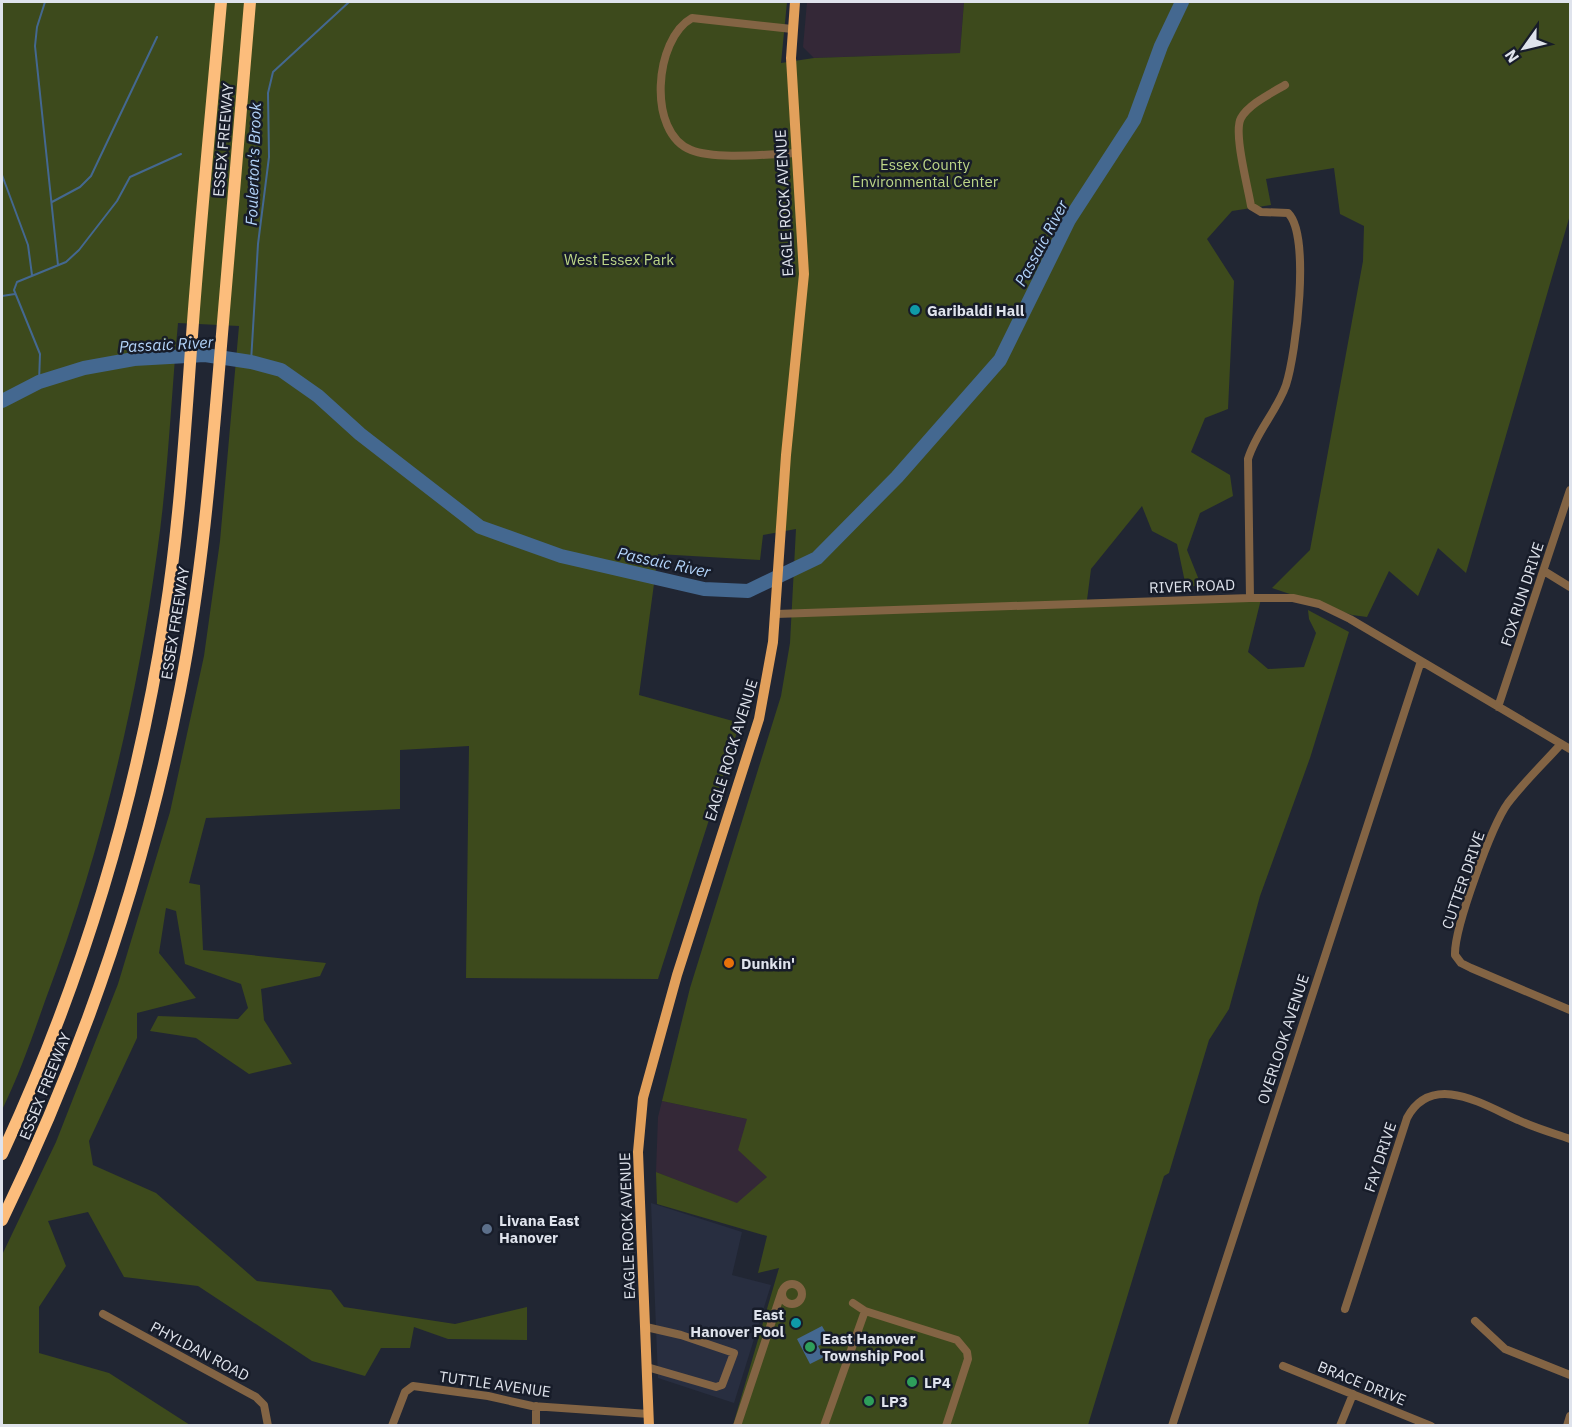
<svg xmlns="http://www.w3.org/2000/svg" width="1572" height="1427" font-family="'IBM Plex Sans',sans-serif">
	<rect width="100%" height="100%" fill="#212633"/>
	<!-- built -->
	<path fill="#282e40" d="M 651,1203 L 742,1232 L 732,1275 L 771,1285 L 734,1403 L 658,1378 Z"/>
	<!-- industrial -->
	<path fill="#342837" d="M 807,2 L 964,2 L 960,53 L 814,58 L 803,47 Z
		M 662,1101 L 747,1119 L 767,1177 L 738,1204 L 656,1172 L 658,1117 Z"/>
	<!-- green -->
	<path fill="#3d4a1c" d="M 2,2 L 787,2 L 781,63 L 814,58 L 960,53 L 964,2 L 1570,2 L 1570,215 L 1466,573 L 1438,548 L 1418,596 L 1389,571 L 1367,617 L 1352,615 L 1272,588 L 1310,550 L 1363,261 L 1364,226 L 1340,214 L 1334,168 L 1266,179 L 1271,205 L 1232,211 L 1207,239 L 1234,281 L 1228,409 L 1205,418 L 1191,452 L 1230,475 L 1233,496 L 1200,513 L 1187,550 L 1201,585 L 1186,587 L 1177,544 L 1152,531 L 1142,506 L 1091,569 L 1087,600 L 1262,595 L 1248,652 L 1268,669 L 1304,667 L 1316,633 L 1309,619 L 1308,610 L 1349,632 L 1310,758 L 1260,896 L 1229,1009 L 1209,1040 L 1169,1173 L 1164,1176 L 1088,1425 L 733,1425 L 779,1268 L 758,1273 L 767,1236 L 657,1204 L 656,1172 L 737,1203 L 767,1177 L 738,1150 L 747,1119 L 662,1101 L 690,988 L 781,696 L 790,643 L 796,529 L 763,535 L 760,560 L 658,554 L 639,695 L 740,723 L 658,979 L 466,978 L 469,746 L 400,750 L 400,809 L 206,818 L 189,883 L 200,885 L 203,950 L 326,963 L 320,976 L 261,989 L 264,1020 L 292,1064 L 249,1074 L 196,1038 L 150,1031 L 158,1016 L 238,1019 L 248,1008 L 241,984 L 185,964 L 176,911 L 166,908 L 159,953 L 196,998 L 137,1013 L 137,1038 L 89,1141 L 93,1165 L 156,1193 L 257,1281 L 331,1290 L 344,1307 L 455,1324 L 527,1307 L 527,1340 L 448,1339 L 414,1327 L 410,1348 L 381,1348 L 365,1376 L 312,1361 L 198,1286 L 124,1277 L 88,1212 L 48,1221 L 66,1266 L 39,1307 L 39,1353 L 109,1373 L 190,1425 L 2,1425 L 2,1255 L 56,1142 L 118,984 L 170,812 L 204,656 L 220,541 L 239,326 L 178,323 C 171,399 168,477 157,553 C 136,706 100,856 45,1001 C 32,1038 19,1075 2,1110 Z"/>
	<!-- water -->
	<path fill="#446890" d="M 822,1326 L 830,1340 L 818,1346 L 824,1357 L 810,1364 L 797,1339 Z"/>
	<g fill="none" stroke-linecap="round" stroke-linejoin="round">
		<!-- stream -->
		<path stroke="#446890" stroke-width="2" d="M 45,2 L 37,27 L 35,46 L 58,265
			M 2,175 L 28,245 L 32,275
			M 52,202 L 80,187 L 91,176 L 157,37
			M 2,296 L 15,294
			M 251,362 L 258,244 L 269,157 L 268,93 L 273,72 L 349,2
			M 39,382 L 40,354 L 14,290 L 17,282 L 66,262 L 79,250 L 117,201 L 130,177 L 181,154"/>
		<!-- river -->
		<path stroke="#446890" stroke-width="14" d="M 2,401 L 39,382 L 84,368 L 134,359 L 205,355 L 251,362 L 281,370 L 318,396 L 360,434 L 480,527 L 561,556 L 704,589 L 748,591 L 817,558 L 897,477 L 1000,360 L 1069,220 L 1134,120 L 1161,46 L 1182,2"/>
		<!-- minor -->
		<path stroke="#836444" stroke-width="8" d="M 792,29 L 692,18 C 654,39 647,133 691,150 C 715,160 770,154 797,153
			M 1544,571 L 1570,587
			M 1250,598 L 1248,459 C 1256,432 1277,411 1286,385 C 1296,354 1311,235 1288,213 L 1261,212 L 1251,206 C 1248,187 1233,132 1241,118 C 1249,104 1270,94 1285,85
			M 776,614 L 1250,598 L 1293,598 L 1319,604 L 1350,619 L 1570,749
			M 1498,707 L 1570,490
			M 1561,744 C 1544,763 1524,782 1508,803 C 1492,825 1454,928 1455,955 L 1461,963 L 1471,968 L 1570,1010
			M782 1294a10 10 0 1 1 20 0a10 10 0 1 1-20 0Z
			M 853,1303 L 865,1311
			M 1345,1309 L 1407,1118 C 1432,1071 1484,1105 1518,1120 C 1535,1128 1553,1133 1570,1139
			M 103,1314 L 256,1397 L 264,1405 L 268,1426
			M 1475,1321 L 1505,1349 L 1570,1375
			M 646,1327 L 681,1335 L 734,1353 L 722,1385 L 716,1387 L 647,1367
			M 1283,1366 L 1431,1426
			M 392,1426 L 405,1392 L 413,1386 L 488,1396 L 532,1406 L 649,1414
			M 536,1426 L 536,1406
			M 737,1426 L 782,1291
			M 824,1426 L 865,1311 L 957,1340 L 967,1352 L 968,1359 L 946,1426
			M 1172,1426 L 1421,661
			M 1340,1426 L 1353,1394
			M 1567,1426 L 1570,1416"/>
		<!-- major -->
		<path stroke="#e2a05b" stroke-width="10" d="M 649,1426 L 638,1152 L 643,1098 L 677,975 L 759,719 L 773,642 L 786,455 L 804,274 L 791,58 L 795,2"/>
		<!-- highway -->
		<path stroke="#fcbd7c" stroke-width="12" d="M 2,1154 C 81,984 136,802 165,616 C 181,515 186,412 194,309 C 202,206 212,104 221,2
			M 2,1220 C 84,1051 144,874 180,690 C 203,573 212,453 222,334 C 231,223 240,112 250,2"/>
	</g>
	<!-- markers -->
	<g fill="#0f9aa8" stroke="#171c29" stroke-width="2">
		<circle cx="915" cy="310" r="6"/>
		<circle cx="796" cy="1323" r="6"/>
	</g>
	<circle fill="#e8710a" stroke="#171c29" stroke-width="2" cx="729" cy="963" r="6"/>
	<circle fill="#5c6f8a" stroke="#171c29" stroke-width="2" cx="487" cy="1229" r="6"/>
	<g fill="#2e9e5b" stroke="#171c29" stroke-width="2">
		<circle cx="810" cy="1347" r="6"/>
		<circle cx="912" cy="1382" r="6"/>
		<circle cx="869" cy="1401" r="6"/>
	</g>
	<g text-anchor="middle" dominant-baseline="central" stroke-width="5" stroke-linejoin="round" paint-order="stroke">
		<!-- street labels -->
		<g font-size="15" fill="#dfe3ec" stroke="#171c29">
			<text transform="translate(223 140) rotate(-85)">ESSEX FREEWAY</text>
			<text transform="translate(784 203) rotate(-93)">EAGLE ROCK AVENUE</text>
			<text transform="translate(1192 586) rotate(-2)">RIVER ROAD</text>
			<text transform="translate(1522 594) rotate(-72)">FOX RUN DRIVE</text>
			<text transform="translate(175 623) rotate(-81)">ESSEX FREEWAY</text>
			<text transform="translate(731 750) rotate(-73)">EAGLE ROCK AVENUE</text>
			<text transform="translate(1463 880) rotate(-71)">CUTTER DRIVE</text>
			<text transform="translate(1283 1039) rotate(-72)">OVERLOOK AVENUE</text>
			<text transform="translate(45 1086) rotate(-68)">ESSEX FREEWAY</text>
			<text transform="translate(1380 1157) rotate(-72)">FAY DRIVE</text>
			<text transform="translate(627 1226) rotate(-92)">EAGLE ROCK AVENUE</text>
			<text transform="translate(200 1351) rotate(28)">PHYLDAN ROAD</text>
			<text transform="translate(1362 1383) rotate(22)">BRACE DRIVE</text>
			<text transform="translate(495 1384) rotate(8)">TUTTLE AVENUE</text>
		</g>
		<!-- park labels -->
		<g font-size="15" fill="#bdd687" stroke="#171c29">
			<text x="925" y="164">Essex County<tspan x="925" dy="17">Environmental Center</tspan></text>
			<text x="619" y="259">West Essex Park</text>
		</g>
		<!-- poi labels -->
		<g font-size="15" font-weight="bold" fill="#dfe3ec" stroke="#171c29" text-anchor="start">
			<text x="927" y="310">Garibaldi Hall</text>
			<text x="741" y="963">Dunkin'</text>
			<text x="499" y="1220">Livana East<tspan x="499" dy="17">Hanover</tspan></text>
			<text x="784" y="1314" text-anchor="end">East<tspan x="784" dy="17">Hanover Pool</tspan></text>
			<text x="822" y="1338">East Hanover<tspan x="822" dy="17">Township Pool</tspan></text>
			<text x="924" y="1382">LP4</text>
			<text x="881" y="1401">LP3</text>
		</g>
		<!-- water labels -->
		<g font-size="16" font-style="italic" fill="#b4d5fb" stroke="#171c29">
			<text transform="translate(253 164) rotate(-88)">Foulerton's Brook</text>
			<text transform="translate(1041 243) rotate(-62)">Passaic River</text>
			<text transform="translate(166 344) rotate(-3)">Passaic River</text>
			<text transform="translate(664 562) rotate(12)">Passaic River</text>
		</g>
	</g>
	<!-- border -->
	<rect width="1572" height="1427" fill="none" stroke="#dfe3ec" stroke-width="6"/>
	<!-- north arrow -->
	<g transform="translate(1524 48) rotate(236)" stroke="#171c29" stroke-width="4.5" paint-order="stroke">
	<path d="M0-4.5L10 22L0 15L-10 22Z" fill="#dfe3ec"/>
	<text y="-9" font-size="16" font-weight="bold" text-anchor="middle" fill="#dfe3ec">N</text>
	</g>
</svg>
